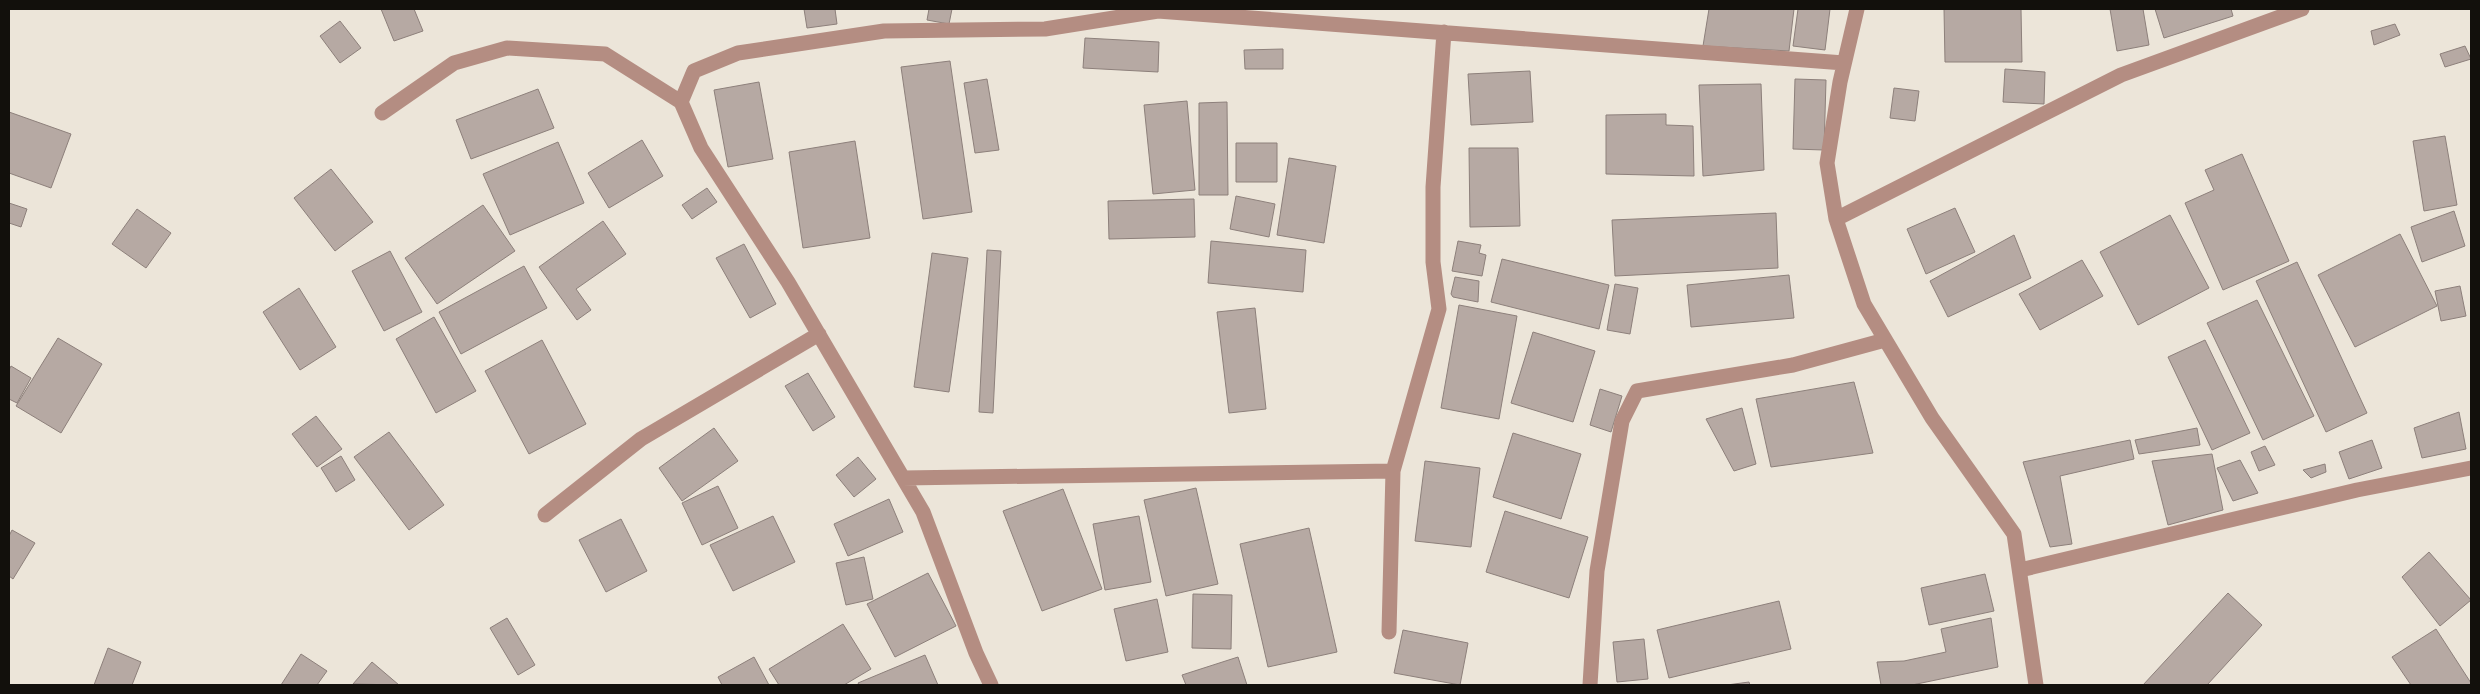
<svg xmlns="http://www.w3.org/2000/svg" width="2480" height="694" font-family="Signika,sans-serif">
	<rect width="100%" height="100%" fill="#ece5d9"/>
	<!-- building -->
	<path fill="#b6a9a3" stroke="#8d807b" d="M 381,9 L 414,9 L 423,31 L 394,41 Z
		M 804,9 L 835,9 L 837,24 L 807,28 Z
		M 929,9 L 952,9 L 949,24 L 927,20 Z
		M 1709,9 L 1794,9 L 1789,51 L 1703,46 Z
		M 1798,9 L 1830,9 L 1825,50 L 1793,46 Z
		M 1944,9 L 2021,9 L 2022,62 L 1945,62 Z
		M 2110,9 L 2143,9 L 2149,45 L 2117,51 Z
		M 2155,9 L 2231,9 L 2233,16 L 2164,38 Z
		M 340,21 L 361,48 L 340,63 L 320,36 Z
		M 2395,24 L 2400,35 L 2374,45 L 2371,31 Z
		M 1085,38 L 1159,42 L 1158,72 L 1083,68 Z
		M 2465,46 L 2471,59 L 2445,67 L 2440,54 Z
		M 1283,49 L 1283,69 L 1245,69 L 1244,50 Z
		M 950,61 L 972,212 L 923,219 L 901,67 Z
		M 2005,69 L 2045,72 L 2044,104 L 2003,102 Z
		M 1530,71 L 1533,122 L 1471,125 L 1468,74 Z
		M 987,79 L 999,150 L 975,153 L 964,83 Z
		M 1795,79 L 1826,80 L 1824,150 L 1793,149 Z
		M 759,82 L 773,159 L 728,167 L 714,90 Z
		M 1761,84 L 1764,170 L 1703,176 L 1699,85 Z
		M 1894,88 L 1919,91 L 1915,121 L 1890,118 Z
		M 538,89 L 554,128 L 471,159 L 456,120 Z
		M 1187,101 L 1195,190 L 1153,194 L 1144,105 Z
		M 1227,102 L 1228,195 L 1199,195 L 1199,103 Z
		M 9,112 L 71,134 L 51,188 L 9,173 Z
		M 1666,114 L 1666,125 L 1693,126 L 1694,176 L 1606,174 L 1606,115 Z
		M 2445,136 L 2457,205 L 2424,211 L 2413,141 Z
		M 642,140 L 663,176 L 609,208 L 588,173 Z
		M 855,141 L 870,238 L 803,248 L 789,152 Z
		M 558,142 L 584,203 L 510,235 L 483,174 Z
		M 1236,143 L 1277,143 L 1277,182 L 1236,182 Z
		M 1469,148 L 1518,148 L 1520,226 L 1470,227 Z
		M 2242,154 L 2289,261 L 2223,290 L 2185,203 L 2214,190 L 2205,170 Z
		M 1289,158 L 1336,166 L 1324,243 L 1277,235 Z
		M 331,169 L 373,222 L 335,251 L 294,198 Z
		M 707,188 L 717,202 L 692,219 L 682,205 Z
		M 1236,196 L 1275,204 L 1269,237 L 1230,229 Z
		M 1194,199 L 1195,237 L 1109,239 L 1108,201 Z
		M 9,203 L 27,209 L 21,227 L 9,223 Z
		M 483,205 L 515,251 L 437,304 L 405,258 Z
		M 1955,208 L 1975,252 L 1926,274 L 1907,229 Z
		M 137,209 L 171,233 L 146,268 L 112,244 Z
		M 2454,211 L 2465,246 L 2422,262 L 2411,227 Z
		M 1776,213 L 1778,268 L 1615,276 L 1612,220 Z
		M 2170,215 L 2209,288 L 2138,325 L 2100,252 Z
		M 603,221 L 626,254 L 576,289 L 591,310 L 577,320 L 539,267 Z
		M 2400,234 L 2437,306 L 2355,347 L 2318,275 Z
		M 2014,235 L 2031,278 L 1948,317 L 1930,281 Z
		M 1211,241 L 1306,250 L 1303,292 L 1208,283 Z
		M 1458,241 L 1481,245 L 1479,253 L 1486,255 L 1482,276 L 1452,271 Z
		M 744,244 L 776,304 L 750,318 L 716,258 Z
		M 987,250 L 1001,251 L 993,413 L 979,412 Z
		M 390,251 L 422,312 L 384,331 L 352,271 Z
		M 932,253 L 968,258 L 949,392 L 914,387 Z
		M 1502,259 L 1609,285 L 1599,329 L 1491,302 Z
		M 2082,260 L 2103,296 L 2040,330 L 2019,294 Z
		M 2297,262 L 2367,413 L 2326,432 L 2256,281 Z
		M 524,266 L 547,308 L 461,354 L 439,312 Z
		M 1789,275 L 1794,318 L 1691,327 L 1687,285 Z
		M 1455,277 L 1479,281 L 1478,302 L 1453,297 L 1451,294 Z
		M 1615,284 L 1638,288 L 1630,334 L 1607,330 Z
		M 2460,286 L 2466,316 L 2441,321 L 2435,291 Z
		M 299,288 L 336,347 L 300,370 L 263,312 Z
		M 2257,300 L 2314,416 L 2263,440 L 2207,323 Z
		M 1459,305 L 1517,316 L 1499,419 L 1441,408 Z
		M 1255,308 L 1266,409 L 1229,413 L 1217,312 Z
		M 434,317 L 476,391 L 436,413 L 396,339 Z
		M 1533,332 L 1595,351 L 1573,422 L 1511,403 Z
		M 58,338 L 102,364 L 61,433 L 16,406 Z
		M 542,340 L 586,424 L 529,454 L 485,371 Z
		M 2205,340 L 2250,433 L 2212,450 L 2168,357 Z
		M 11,366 L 31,378 L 17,403 L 9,399 L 9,370 Z
		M 808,373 L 835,417 L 813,431 L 785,386 Z
		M 1854,382 L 1873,453 L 1771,467 L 1756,399 Z
		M 1600,389 L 1622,396 L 1611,432 L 1590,425 Z
		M 1742,408 L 1756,464 L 1734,471 L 1706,419 Z
		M 2459,412 L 2466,449 L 2422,458 L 2414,428 Z
		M 316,416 L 342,449 L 317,467 L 292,434 Z
		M 714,428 L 738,461 L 682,501 L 659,468 Z
		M 2197,428 L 2200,445 L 2139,454 L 2135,440 Z
		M 389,432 L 444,505 L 409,530 L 354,457 Z
		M 1513,433 L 1581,454 L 1561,519 L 1493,497 Z
		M 2130,440 L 2134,459 L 2060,476 L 2072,544 L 2050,547 L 2023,462 Z
		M 2372,440 L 2382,468 L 2349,479 L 2339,452 Z
		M 2265,446 L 2275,465 L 2259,471 L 2251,452 Z
		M 2212,454 L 2223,510 L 2168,525 L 2152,461 Z
		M 341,456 L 355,480 L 336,492 L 321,468 Z
		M 858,457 L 876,479 L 854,497 L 836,475 Z
		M 2240,460 L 2258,493 L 2233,501 L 2217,468 Z
		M 1425,461 L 1480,468 L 1471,547 L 1415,541 Z
		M 2325,464 L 2326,472 L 2311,478 L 2303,470 Z
		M 718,486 L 738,528 L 702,545 L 682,503 Z
		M 1196,488 L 1218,584 L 1166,596 L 1144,500 Z
		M 1063,489 L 1102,589 L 1042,611 L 1003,511 Z
		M 889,499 L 903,532 L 848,556 L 834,524 Z
		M 1505,511 L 1588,537 L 1569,598 L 1486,572 Z
		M 773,516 L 795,562 L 733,591 L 710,545 Z
		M 1139,516 L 1151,582 L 1105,590 L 1093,524 Z
		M 621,519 L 647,571 L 606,592 L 579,540 Z
		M 1309,528 L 1337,652 L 1268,667 L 1240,544 Z
		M 12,530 L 35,543 L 13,579 L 9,576 L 9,536 Z
		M 2429,552 L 2471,600 L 2440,626 L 2402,577 Z
		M 864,557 L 873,599 L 846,605 L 836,563 Z
		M 928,573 L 956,626 L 895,657 L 867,604 Z
		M 1985,574 L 1994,611 L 1929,625 L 1921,588 Z
		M 2228,593 L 2262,625 L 2207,685 L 2143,685 Z
		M 1193,594 L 1232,595 L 1231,649 L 1192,648 Z
		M 1157,599 L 1168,652 L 1126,661 L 1114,609 Z
		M 1779,601 L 1791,649 L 1669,678 L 1657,630 Z
		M 507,618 L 535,665 L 518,675 L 490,628 Z
		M 1991,618 L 1998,667 L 1912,685 L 1881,685 L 1877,662 L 1904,661 L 1946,652 L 1941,629 Z
		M 843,624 L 871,669 L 844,685 L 779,685 L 769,669 Z
		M 2436,629 L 2471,683 L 2471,685 L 2411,685 L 2392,657 Z
		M 1403,630 L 1468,643 L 1460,685 L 1394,673 Z
		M 1644,639 L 1648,679 L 1617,682 L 1613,642 Z
		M 108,648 L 141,662 L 132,685 L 94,685 Z
		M 301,654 L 327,671 L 317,685 L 281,685 Z
		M 925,655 L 938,685 L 859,685 L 858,683 Z
		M 754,657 L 769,685 L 722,685 L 718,677 Z
		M 1238,657 L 1247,685 L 1186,685 L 1182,675 Z
		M 372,662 L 399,685 L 353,684 Z
		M 1749,682 L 1750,685 L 1727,685 Z"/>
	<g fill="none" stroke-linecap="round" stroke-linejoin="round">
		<!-- minor -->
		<path stroke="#b48d82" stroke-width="15" d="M 1857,9 L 1840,82 L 1827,163 L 1836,219 L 1864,304 L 1932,418 L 2014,534 L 2036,685
			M 382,113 L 454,63 L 507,48 L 605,54 L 681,102
			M 1836,219 L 2121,75 L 2302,9
			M 903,478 L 1393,471
			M 545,515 L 641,439 L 819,334
			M 2020,570 L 2357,490 L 2471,468
			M 1389,632 L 1393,471 L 1439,309 L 1433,262 L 1433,187 L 1444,32
			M 991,685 L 976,653 L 923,512 L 788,282 L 701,148 L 681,102 L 694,71 L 738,53 L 884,31 L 1045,29 L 1158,11 L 1844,63
			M 1590,685 L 1597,571 L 1622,421 L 1637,391 L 1793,365 L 1885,340"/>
	</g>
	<!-- border -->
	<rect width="2480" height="694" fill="none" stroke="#12100c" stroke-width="20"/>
</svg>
